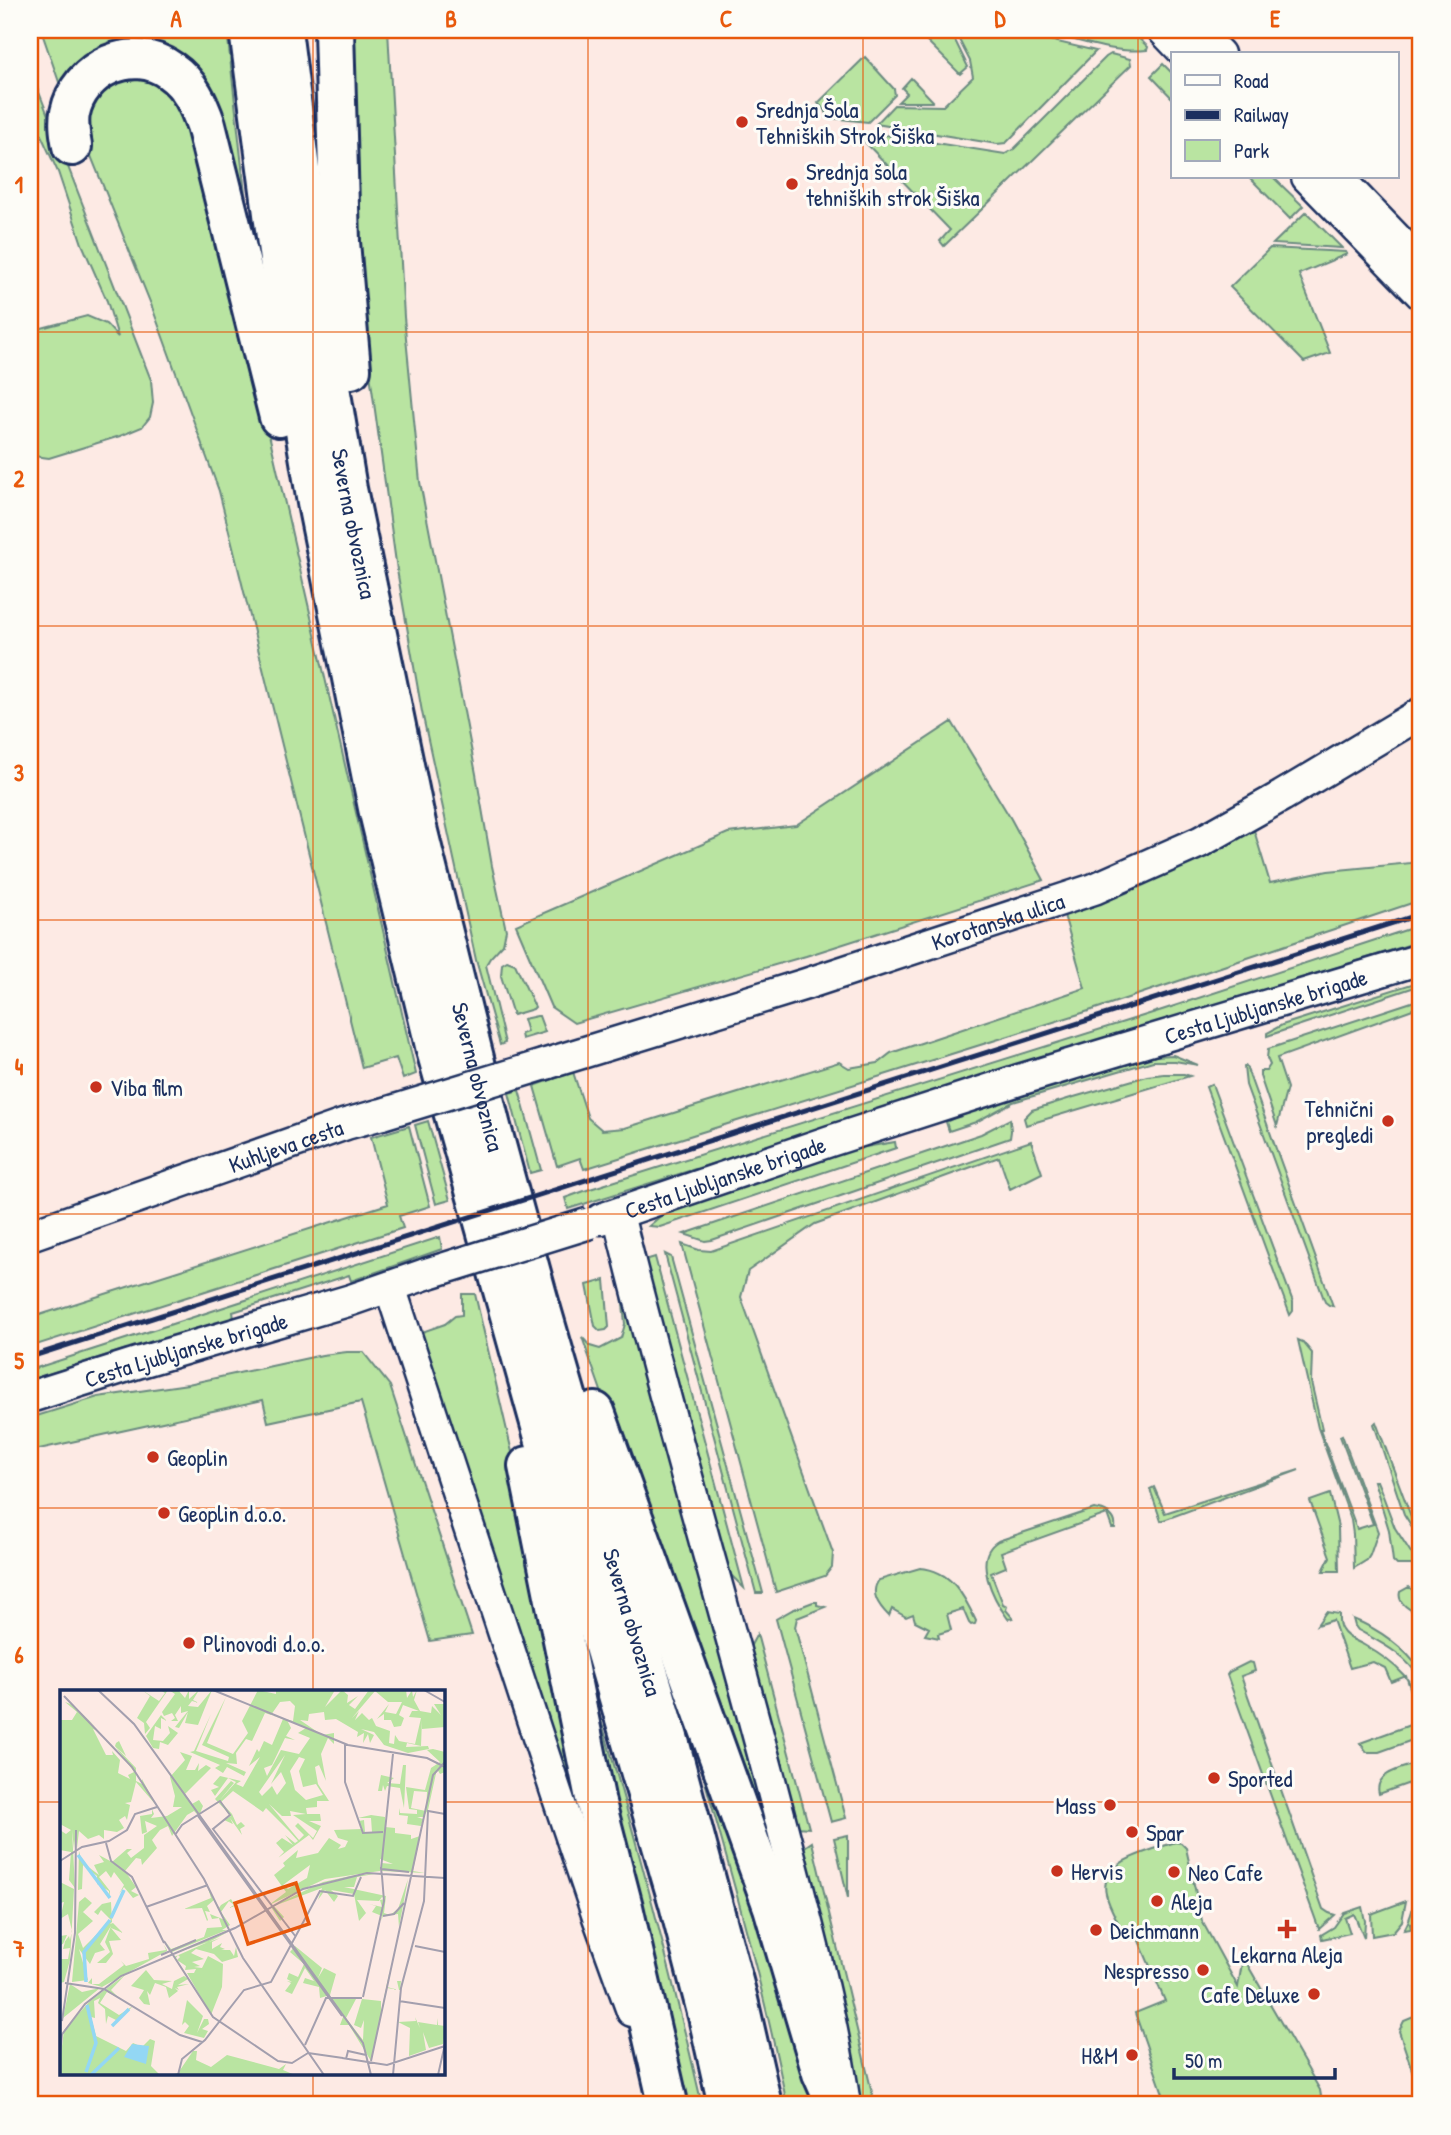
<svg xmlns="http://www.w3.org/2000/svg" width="1451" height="2135" font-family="'Patrick Hand',sans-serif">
	<rect width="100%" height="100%" fill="#fdeae4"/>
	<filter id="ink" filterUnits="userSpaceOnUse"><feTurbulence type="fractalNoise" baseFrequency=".0143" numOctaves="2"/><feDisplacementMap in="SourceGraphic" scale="14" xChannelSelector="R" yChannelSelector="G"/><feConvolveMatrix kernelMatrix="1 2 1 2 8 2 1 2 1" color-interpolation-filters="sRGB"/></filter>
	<g filter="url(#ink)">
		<!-- green -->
		<path fill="#b9e4a1" stroke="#6a8a80" stroke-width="2" d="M 41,30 L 227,30 L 246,203 L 243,206 L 195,71 L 60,85 Z
			M 344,30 L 388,30 L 404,317 L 420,482 L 476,774 L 492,866 L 506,930 L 503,944 L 490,958 L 486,965 L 505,1043 L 500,1045 L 476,960 L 422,712 L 397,570 L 370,374 L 355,293 Z
			M 916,30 L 950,30 L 968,67 L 960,74 Z
			M 954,30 L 1007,30 L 1096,51 L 1006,143 L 997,144 L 876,124 L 894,105 L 943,106 L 973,77 L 970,61 Z
			M 1037,30 L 1130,30 L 1148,47 L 1147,50 C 1111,54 1072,38 1037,30 Z
			M 1111,54 L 1130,59 L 1131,65 L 944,246 L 940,241 L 950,230 L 864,141 L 873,133 L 1005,154 L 1014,149 L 1106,57 Z
			M 865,57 L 894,89 L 895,95 L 868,122 L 831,118 L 818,103 Z
			M 1163,64 L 1173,74 L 1173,99 L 1151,76 Z
			M 30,69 L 151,380 L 153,403 L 150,417 L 142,427 L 120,436 L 49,458 L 34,456 L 30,452 L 30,331 L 87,316 L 106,324 L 118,337 L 107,301 L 82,244 L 58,172 L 30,111 Z
			M 140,73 L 171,86 L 191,121 L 226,247 L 416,1074 L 403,1079 L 396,1058 L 362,1068 L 219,491 L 152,307 L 87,146 L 85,121 L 100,92 L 116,75 Z
			M 911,78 L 933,101 L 932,102 L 898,102 L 907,93 L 902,88 Z
			M 1249,177 L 1273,177 L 1303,206 L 1290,219 Z
			M 1306,212 L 1342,248 L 1273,244 Z
			M 1270,248 L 1346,252 L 1347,254 L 1299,274 L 1330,353 L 1304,362 L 1230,287 Z
			M 952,722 L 1011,819 L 1044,880 L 806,956 L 574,1023 L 551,1007 L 516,925 L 728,833 L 796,825 Z
			M 1253,827 L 1270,883 L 1328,871 L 1421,862 L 1421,900 L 1092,1010 L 584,1169 L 580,1158 L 557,1166 L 534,1086 L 573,1072 L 588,1118 L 602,1130 L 625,1128 L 839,1062 L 849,1068 L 878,1063 L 891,1053 L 1085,988 L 1064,915 Z
			M 1421,925 L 1421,941 L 568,1209 L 565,1198 L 590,1189 L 1162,1010 Z
			M 507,961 L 515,964 L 535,1007 L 533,1009 L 513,1015 L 501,976 L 502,964 Z
			M 1421,981 L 1421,985 L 1267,1036 L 1267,1033 L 1282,1025 Z
			M 1421,999 L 1421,1006 L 1277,1058 L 1287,1088 L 1277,1126 L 1260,1076 L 1260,1071 L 1266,1071 L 1270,1065 L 1267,1058 L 1268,1049 Z
			M 537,1016 L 539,1016 L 545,1032 L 522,1039 L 521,1034 L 527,1032 L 523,1019 Z
			M 1173,1055 L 1198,1065 L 1175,1061 L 1153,1061 L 1013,1102 L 976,1122 L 949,1131 L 946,1122 L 967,1111 L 1084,1072 L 1155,1056 Z
			M 1246,1066 L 1333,1306 L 1329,1305 L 1325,1302 L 1246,1085 L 1244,1067 Z
			M 1164,1074 L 1184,1074 L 1190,1076 L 1026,1125 L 1024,1118 L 1032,1110 L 1074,1097 L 1147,1076 Z
			M 1212,1084 L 1293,1302 L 1293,1311 L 1290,1315 L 1206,1087 Z
			M 519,1090 L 541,1170 L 530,1173 L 509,1093 Z
			M 1010,1119 L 1011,1131 L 1010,1138 L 712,1240 L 705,1241 L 684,1234 L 981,1134 Z
			M 428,1121 L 450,1200 L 436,1204 L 415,1125 Z
			M 409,1126 L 430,1206 L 399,1216 L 403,1228 L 30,1347 L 30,1318 L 388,1204 L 371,1137 Z
			M 1031,1141 L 1042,1173 L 1010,1189 L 999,1157 L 815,1224 L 748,1271 L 741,1297 L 833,1553 L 832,1567 L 825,1576 L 776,1592 L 682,1244 L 699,1250 L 711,1251 Z
			M 895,1142 L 896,1148 L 660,1227 L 649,1226 L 664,1213 L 836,1152 Z
			M 440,1237 L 442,1249 L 351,1281 L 349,1275 L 233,1312 L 234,1318 L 127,1353 L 126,1349 L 30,1380 L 30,1370 Z
			M 665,1254 L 671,1257 L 763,1593 L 756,1593 Z
			M 655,1257 L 744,1588 L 732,1576 L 724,1564 L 642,1261 Z
			M 605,1280 L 609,1327 L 606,1330 L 600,1331 L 595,1326 L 587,1285 Z
			M 621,1283 L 813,1992 L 582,1337 L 590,1346 L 600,1349 L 621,1338 L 625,1324 Z
			M 462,1294 L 475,1294 L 533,1542 L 623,1952 L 419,1333 L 445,1324 L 455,1316 L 462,1315 Z
			M 1298,1340 L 1303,1342 L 1312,1353 L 1311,1382 L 1322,1429 L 1320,1430 L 1357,1529 L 1373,1524 L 1340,1436 L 1342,1435 L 1378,1532 L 1370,1555 L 1367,1560 L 1354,1568 L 1353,1534 L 1351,1520 L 1318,1428 Z
			M 347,1352 L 363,1352 L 390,1386 L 472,1635 L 430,1641 L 361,1402 L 268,1422 L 263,1400 L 30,1451 L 30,1418 L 98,1397 L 188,1384 L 322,1355 Z
			M 1376,1422 L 1416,1530 L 1421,1530 L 1421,1541 L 1404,1514 L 1374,1424 Z
			M 1299,1470 L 1161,1521 L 1150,1489 L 1154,1487 L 1165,1513 Z
			M 1374,1481 L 1377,1481 L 1380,1488 L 1395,1528 L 1421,1568 L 1411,1565 L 1397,1565 L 1393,1561 L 1389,1530 Z
			M 1330,1494 L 1338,1527 L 1339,1571 L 1323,1571 L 1330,1557 L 1310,1501 Z
			M 1094,1509 C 1105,1510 1117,1516 1115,1528 L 1112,1528 L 1107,1514 L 1001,1552 L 1006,1567 L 991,1573 L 1003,1604 L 1007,1606 L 1006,1610 L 1013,1618 L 1008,1619 C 994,1600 971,1557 998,1541 Z
			M 920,1568 C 951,1570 964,1595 976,1621 L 975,1624 L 971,1625 L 969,1623 L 963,1609 L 947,1614 L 951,1630 L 938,1634 L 939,1638 L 925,1635 L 929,1628 L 915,1621 L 913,1614 L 906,1617 L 892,1609 L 889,1616 C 879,1606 869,1593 879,1580 Z
			M 1409,1587 L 1416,1593 L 1421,1613 C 1411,1612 1397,1603 1400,1592 Z
			M 813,1602 L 817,1602 L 817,1605 L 825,1607 L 797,1618 L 795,1627 L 846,1818 L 831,1822 L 776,1619 L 792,1610 Z
			M 1326,1612 L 1339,1614 C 1339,1620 1338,1625 1342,1630 C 1346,1638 1357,1641 1364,1645 C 1394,1662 1421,1683 1421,1720 L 1406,1676 L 1391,1682 L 1385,1668 L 1373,1662 L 1350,1668 L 1333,1620 L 1317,1625 Z
			M 1353,1619 C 1379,1629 1405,1648 1421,1671 L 1421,1680 C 1405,1654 1383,1644 1358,1630 L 1355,1626 Z
			M 757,1634 L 809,1828 L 796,1827 L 750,1656 L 751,1645 Z
			M 577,1640 C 624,1793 666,1948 702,2105 L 685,2105 Z
			M 1249,1662 L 1253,1663 L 1255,1671 L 1241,1676 L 1323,1909 L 1329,1913 L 1335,1915 L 1319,1929 L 1227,1675 L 1229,1672 Z
			M 674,1674 L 820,2105 L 787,2105 C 758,1959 715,1817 674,1674 Z
			M 1421,1721 L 1421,1737 L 1379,1752 L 1367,1752 L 1360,1743 Z
			M 1421,1762 L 1421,1779 L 1379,1794 C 1373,1772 1405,1768 1421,1762 Z
			M 848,1835 L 848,1898 L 834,1838 Z
			M 812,1842 L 875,2105 L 859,2105 L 803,1848 Z
			M 1175,1842 L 1181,1843 L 1186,1848 L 1202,1921 L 1238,1987 L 1243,1957 L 1320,2090 L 1322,2102 L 1320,2105 L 1167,2105 L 1135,2013 L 1165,2001 L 1134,1929 L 1122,1931 C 1117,1919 1109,1907 1106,1894 C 1098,1860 1152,1851 1175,1842 Z
			M 1421,1886 L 1421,1922 L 1410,1924 L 1411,1929 L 1404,1930 C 1411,1917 1416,1904 1412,1889 Z
			M 1406,1901 L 1402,1921 L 1393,1932 L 1372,1936 L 1371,1914 Z
			M 1362,1907 L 1365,1921 L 1364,1938 L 1354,1914 L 1345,1918 L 1350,1933 L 1322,1939 L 1321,1935 L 1334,1927 L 1344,1913 Z
			M 1421,2014 L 1421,2035 L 1420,2034 L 1418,2037 L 1421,2042 L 1420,2105 L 1419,2091 L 1399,2031 L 1404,2021 Z"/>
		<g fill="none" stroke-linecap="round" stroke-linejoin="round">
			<!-- secondary casing -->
			<g stroke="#1b2f5e" stroke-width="35">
				<g id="secondary">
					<path d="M 1163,30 L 1186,54"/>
					<path d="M 1195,30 L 1219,54"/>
					<path d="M 1307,177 L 1421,294"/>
					<path d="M 1337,177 L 1421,264"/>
					<path id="s1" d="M 546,1064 L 806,984 L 1094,889 L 1200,842 L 1282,796 L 1421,713"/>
					<path d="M 618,1214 C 666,1412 725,1607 776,1803 C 801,1901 829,1998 844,2098"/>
					<path id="s2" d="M 601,1219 L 830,1141 L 1019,1080 L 1421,959"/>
					<path id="s3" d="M 30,1235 L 346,1124 L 382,1114"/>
					<path d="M 390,1287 L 556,1792 L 598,1917 L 632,2011"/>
					<path id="s4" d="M 30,1397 L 137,1363 L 351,1300 L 426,1274"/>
				</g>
			</g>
			<!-- highway casing -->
			<g stroke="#1b2f5e" stroke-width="44">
				<g id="highway">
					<path d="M 249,30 L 289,336 L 318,508 L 378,808 L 436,1050 L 566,1516 L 679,1904 L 708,2016 L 728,2105"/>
					<path id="s5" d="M 282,30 L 322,340 L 347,489 L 417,828 L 491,1127 L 538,1299 L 601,1516 L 669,1741 L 738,2000 L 762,2105"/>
					<path d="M 334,30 L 340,242 L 351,369"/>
					<path d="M 72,146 C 70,135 68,124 70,113 C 79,68 133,43 171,71 C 190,84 199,105 206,125 L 279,417"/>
					<path d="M 595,1412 L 773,1907 L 822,2073 L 836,2105"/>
					<path d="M 528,1466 L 596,1803 L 623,1907 L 667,2099"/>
				</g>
			</g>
			<!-- secondary -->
			<use href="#secondary" stroke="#fdfcf7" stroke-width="30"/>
			<!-- highway -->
			<use href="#highway" stroke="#fdfcf7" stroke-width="38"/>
			<!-- rail -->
			<path stroke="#1b2f5e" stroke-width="5" d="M 30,1357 L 1421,914"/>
			<!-- secondary-bridge casing -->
			<g stroke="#1b2f5e" stroke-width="35" stroke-linecap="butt">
				<path id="secondary-bridge" d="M 382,1114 L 546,1064
					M 426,1274 L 590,1223"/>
			</g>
			<!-- secondary-bridge -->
			<use href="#secondary-bridge" stroke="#fdfcf7" stroke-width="30"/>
		</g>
	</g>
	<!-- grid -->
	<path fill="none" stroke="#e8590c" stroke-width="2" stroke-opacity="0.55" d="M 313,30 L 313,1692M 588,30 L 588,2105M 863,30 L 863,2105M 1138,30 L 1138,2105M 30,332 L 1421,332M 30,626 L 1421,626M 30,920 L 1421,920M 30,1214 L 1421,1214M 30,1508 L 1421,1508M 30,1802 L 61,1802M 443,1802 L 1421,1802M 313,2074 L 313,2105"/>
	<!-- markers -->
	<g fill="#c8321e" stroke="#fdfcf7" stroke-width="2.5">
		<circle cx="742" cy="122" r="7"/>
		<circle cx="792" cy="184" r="7"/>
		<circle cx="96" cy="1087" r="7"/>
		<circle cx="1388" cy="1121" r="7"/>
		<circle cx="153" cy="1457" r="7"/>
		<circle cx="164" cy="1513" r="7"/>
		<circle cx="189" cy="1643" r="7"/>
		<circle cx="1214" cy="1778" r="7"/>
		<circle cx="1110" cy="1805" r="7"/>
		<circle cx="1132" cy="1832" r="7"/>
		<circle cx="1057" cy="1871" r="7"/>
		<circle cx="1174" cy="1872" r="7"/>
		<circle cx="1157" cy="1901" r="7"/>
		<path d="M1283.5 1918.5h7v7h7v7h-7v7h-7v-7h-7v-7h7z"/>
		<circle cx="1096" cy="1930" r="7"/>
		<circle cx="1203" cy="1970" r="7"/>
		<circle cx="1314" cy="1994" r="7"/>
		<circle cx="1132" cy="2055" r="7"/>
	</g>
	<g text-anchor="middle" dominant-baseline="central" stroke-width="6" stroke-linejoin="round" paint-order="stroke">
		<!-- poi labels -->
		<g font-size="23" fill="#1b2f5e" stroke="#fdfcf7" text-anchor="start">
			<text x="756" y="109">Srednja Šola<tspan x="756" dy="26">Tehniških Strok Šiška</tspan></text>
			<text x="806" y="171">Srednja šola<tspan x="806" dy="26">tehniških strok Šiška</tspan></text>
			<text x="110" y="1087">Viba film</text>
			<text x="1374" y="1108" text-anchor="end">Tehnični<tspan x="1374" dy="26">pregledi</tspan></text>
			<text x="167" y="1457">Geoplin</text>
			<text x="178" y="1513">Geoplin d.o.o.</text>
			<text x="203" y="1643">Plinovodi d.o.o.</text>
			<text x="1228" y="1778">Sported</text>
			<text x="1096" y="1805" text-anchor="end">Mass</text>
			<text x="1146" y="1832">Spar</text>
			<text x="1071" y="1871">Hervis</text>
			<text x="1188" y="1872">Neo Cafe</text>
			<text x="1171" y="1901">Aleja</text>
			<text x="1110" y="1930">Deichmann</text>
			<text x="1287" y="1954" text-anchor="middle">Lekarna Aleja</text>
			<text x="1189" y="1970" text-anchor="end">Nespresso</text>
			<text x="1300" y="1994" text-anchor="end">Cafe Deluxe</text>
			<text x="1118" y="2055" text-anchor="end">H&amp;M</text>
		</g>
		<!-- street labels -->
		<g font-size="23" fill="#1b2f5e" stroke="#fdfcf7">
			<text stroke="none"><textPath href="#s5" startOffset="499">Severna obvoznica</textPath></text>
			<text stroke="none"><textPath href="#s1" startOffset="474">Korotanska ulica</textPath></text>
			<text stroke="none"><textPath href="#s2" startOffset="698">Cesta Ljubljanske brigade</textPath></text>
			<text stroke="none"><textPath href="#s5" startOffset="1066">Severna obvoznica</textPath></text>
			<text stroke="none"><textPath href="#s3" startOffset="271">Kuhljeva cesta</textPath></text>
			<text stroke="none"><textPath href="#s2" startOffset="131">Cesta Ljubljanske brigade</textPath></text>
			<text stroke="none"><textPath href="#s4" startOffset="163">Cesta Ljubljanske brigade</textPath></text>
			<text stroke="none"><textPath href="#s5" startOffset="1633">Severna obvoznica</textPath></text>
		</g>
	</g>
	<!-- overview -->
	<g transform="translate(60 1690)">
		<rect width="385" height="385" fill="#fdeae4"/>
		<path d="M 82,0 L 99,11 L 105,3 L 100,0 L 108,0 L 86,32 L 90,38 L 85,44 L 84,33 L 77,28 L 90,6 ZM 109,0 L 118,0 L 125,8 L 129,0 L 129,9 L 139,0 L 133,10 L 139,13 L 132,11 L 128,16 L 138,17 L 152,0 L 138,35 L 125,33 L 128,22 L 119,38 L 115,37 L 128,21 L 121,23 L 121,16 L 115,25 L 118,31 L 111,31 L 115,28 L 112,23 L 104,26 L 102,22 L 115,4 ZM 198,0 L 216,4 L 216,0 L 275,0 L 265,17 L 282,0 L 288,5 L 287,13 L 298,6 L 289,15 L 295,19 L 309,0 L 346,0 L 347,8 L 352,0 L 353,7 L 357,0 L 354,10 L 360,21 L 371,23 L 372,16 L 381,25 L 374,14 L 385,14 L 385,37 L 362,39 L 362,30 L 361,56 L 347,53 L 346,57 L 368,56 L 369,59 L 348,63 L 324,55 L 314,42 L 301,39 L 314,45 L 310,53 L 308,44 L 303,53 L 304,43 L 297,47 L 298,42 L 276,29 L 265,30 L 264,22 L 249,24 L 248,31 L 240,30 L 262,45 L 274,43 L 274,54 L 268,48 L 261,64 L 266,91 L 259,75 L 255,77 L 258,94 L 269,111 L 257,111 L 257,117 L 246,118 L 247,124 L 260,124 L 261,131 L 249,131 L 261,136 L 253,150 L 249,145 L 218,168 L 224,162 L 216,153 L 222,148 L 233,155 L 225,145 L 235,153 L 238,151 L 229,141 L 206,118 L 203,122 L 173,101 L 160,113 L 161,112 L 172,124 L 177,135 L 181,132 L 185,136 L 180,139 L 182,145 L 170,128 L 173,134 L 164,130 L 171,126 L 155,109 L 171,91 L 174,93 L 159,111 L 176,92 L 168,88 L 155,106 L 151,100 L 159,97 L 153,94 L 160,86 L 181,91 L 176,94 L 183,97 L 200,67 L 189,76 L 197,59 L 199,62 L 204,51 L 212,55 L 223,29 L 205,23 L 192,51 L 186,49 L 176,63 L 177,74 L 166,73 L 186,82 L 184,86 L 167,77 L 163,83 L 155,78 L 160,75 L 130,62 L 134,61 L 151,24 L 136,61 L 168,71 L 169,67 L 142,55 L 166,7 L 147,53 L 173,64 L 188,43 L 182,31 ZM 315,1 L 328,12 L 342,12 L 336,24 L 325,22 L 329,14 L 317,29 L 324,24 L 324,30 L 331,30 L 334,37 L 341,36 L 344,28 L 339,25 L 343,15 L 359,21 L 352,21 L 349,27 L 361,28 L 355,54 L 339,51 L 335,45 L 334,54 L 329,53 L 330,41 L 316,36 L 312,28 L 309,30 L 302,23 L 295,30 L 299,21 L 292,28 ZM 230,11 L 235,16 L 233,31 L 211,25 L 220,12 ZM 227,30 L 246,38 L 238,43 L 250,48 L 239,64 L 221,60 L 207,86 L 204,78 L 212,75 L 225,48 L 235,50 L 226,46 L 231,38 ZM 225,65 L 211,94 L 221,82 L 226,93 L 217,105 L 212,96 L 202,106 L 199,102 ZM 239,67 L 245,69 L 239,81 L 243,97 L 256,94 L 263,105 L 246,110 L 235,100 L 230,81 ZM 209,114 L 222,126 L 231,126 L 230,121 L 246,124 L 233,125 L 257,141 L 253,148 L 238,133 L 235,136 L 244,145 L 239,150 ZM 5,12 L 13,15 L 36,37 L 27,29 L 38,41 L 33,39 L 46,65 L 53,65 L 52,61 L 60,70 L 58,83 L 70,89 L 68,85 L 74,82 L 55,56 L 56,53 L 59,51 L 66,66 L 56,57 L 76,78 L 76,91 L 82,94 L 82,89 L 96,115 L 76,92 L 71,112 L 65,113 L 70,115 L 67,130 L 65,126 L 59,130 L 64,138 L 57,142 L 44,140 L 44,149 L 39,145 L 28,149 L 19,141 L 17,158 L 16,140 L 14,159 L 12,140 L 15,198 L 9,190 L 11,162 L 0,160 L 0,140 L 6,144 L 11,140 L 0,134 L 0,30 L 12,30 L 17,22 ZM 101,25 L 107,31 L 101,28 L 101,39 L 95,36 L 93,50 L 103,51 L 110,43 L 108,36 L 118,43 L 108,55 L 100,52 L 99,59 L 93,58 L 86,46 ZM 373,59 L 385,62 L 385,82 L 380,84 L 377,79 L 368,120 L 363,127 L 357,127 L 363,129 L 361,136 L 347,134 L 348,126 L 339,125 L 339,118 L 340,123 L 357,124 L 357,120 L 349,119 L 346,97 L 365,100 L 371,78 L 380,72 L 367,60 ZM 354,101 L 367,102 L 366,121 L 351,118 ZM 120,62 L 132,66 L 126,80 L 135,80 L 139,73 L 138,81 L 146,75 L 151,78 L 125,104 L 132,114 L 139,110 L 143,116 L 139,126 L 134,121 L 127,125 L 112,146 L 108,136 L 100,140 L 92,150 L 97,158 L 82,175 L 81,169 L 76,168 L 65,181 L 76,197 L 71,201 L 79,205 L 73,208 L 64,197 L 59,204 L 64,195 L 54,182 L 51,188 L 46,181 L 39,187 L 50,201 L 50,208 L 49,201 L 37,194 L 37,186 L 23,175 L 22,199 L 18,200 L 19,161 L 22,172 L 39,185 L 34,175 L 44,172 L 39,165 L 52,172 L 67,159 L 72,159 L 67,163 L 71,168 L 84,158 L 84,145 L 97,136 L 85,131 L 87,142 L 82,144 L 80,126 L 92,124 L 92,119 L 94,124 L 91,128 L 107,126 L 122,117 L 113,117 L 115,106 L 110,87 L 125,70 ZM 343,75 L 346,75 L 344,118 L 340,98 L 327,96 L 325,101 L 323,95 L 322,101 L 318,101 L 321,85 L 334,88 L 327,93 L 340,94 ZM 311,125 L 325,127 L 325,137 L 335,138 L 335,143 L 351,145 L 351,149 L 360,146 L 353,181 L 365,183 L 322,181 L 321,173 L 333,174 L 320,169 L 320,181 L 265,189 L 209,215 L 226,202 L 214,185 L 225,176 L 223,173 L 238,160 L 236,168 L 258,163 L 269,148 L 281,155 L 278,159 L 285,157 L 288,151 L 278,148 L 274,140 L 302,139 L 299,131 L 304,130 L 305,142 L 312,142 L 311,128 L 298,128 ZM 250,175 L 247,188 L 228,199 L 223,195 ZM 320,183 L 297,187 L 294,197 L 284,197 L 326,206 L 324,223 L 330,225 L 338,219 L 348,189 L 339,237 L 338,224 L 323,226 L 321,231 L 322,226 L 312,222 L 316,216 L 309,214 L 322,217 L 320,210 L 325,209 L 322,207 L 319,211 L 297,210 L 306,223 L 299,231 L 294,204 L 271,200 L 278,206 L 274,212 L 265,200 L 258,210 L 262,198 L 214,216 L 224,227 L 220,231 L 211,217 L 263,192 L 290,186 ZM 0,192 L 14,199 L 10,270 L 4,292 L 0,293 L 0,269 L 8,269 L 6,280 L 10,258 L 3,259 L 5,252 L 0,256 L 0,246 L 7,245 L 3,254 L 9,246 L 10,250 L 12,241 L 8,224 L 0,229 L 4,212 L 0,213 ZM 148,198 L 159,218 L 161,215 L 171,209 L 175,216 L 169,218 L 174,215 L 169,211 L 161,222 L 170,235 L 162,240 L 167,240 L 112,262 L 105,251 L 111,259 L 144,247 L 147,238 L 162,237 L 159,228 L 152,229 L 150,224 L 165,230 L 154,210 L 147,216 L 150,222 L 145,221 L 148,230 L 147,231 L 142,218 L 124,219 L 151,208 ZM 25,207 L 32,213 L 19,226 L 23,222 L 33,231 L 18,244 L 23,258 L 51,230 L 41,220 L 38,225 L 34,222 L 42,214 L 51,212 L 52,232 L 50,234 L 53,233 L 63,243 L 51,238 L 61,250 L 49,251 L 53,264 L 46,273 L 37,273 L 50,262 L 45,252 L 51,236 L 40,254 L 45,260 L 35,263 L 30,274 L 19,259 L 28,290 L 12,292 L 19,212 ZM 168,242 L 149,252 L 160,248 L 152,252 L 152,259 L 162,253 L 160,257 L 165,259 L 161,260 L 170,260 L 174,266 L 176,257 L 178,267 L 162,272 L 154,264 L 136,259 L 131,263 L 144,269 L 132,272 L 140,276 L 134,277 L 142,278 L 148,266 L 163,274 L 162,297 L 151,325 L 127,283 L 134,283 L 136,279 L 125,280 L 126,276 L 117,270 L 120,267 L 118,265 L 116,268 L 114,268 L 114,267 L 148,252 L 113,264 ZM 104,255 L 107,260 L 107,261 L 42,297 L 28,293 L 32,288 L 32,294 L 39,294 L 64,275 L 61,271 L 66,276 L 89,269 L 88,263 L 106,260 ZM 235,256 L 262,278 L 258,288 L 264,278 L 276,284 L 270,305 L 260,308 L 259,297 L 243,293 L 245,288 L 254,291 L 245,278 L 232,304 L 225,301 L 231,293 L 227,291 L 232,292 L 227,289 L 229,283 L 238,287 L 244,274 L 230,262 ZM 330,279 L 327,297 L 339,300 L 337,291 L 341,291 L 340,300 L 327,298 L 311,371 L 289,335 L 280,335 L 283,327 L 270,307 L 296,309 L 286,328 L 303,350 L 304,330 L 301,338 L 294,335 L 302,309 L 321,311 L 321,322 ZM 86,280 L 94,290 L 112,291 L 102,294 L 112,299 L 114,291 L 124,286 L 128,289 L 118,295 L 129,294 L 117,297 L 119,300 L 115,298 L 118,301 L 109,308 L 106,297 L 95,293 L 90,305 L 87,301 L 90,315 L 84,314 L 79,308 L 84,300 L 71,296 ZM 66,284 L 51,300 L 59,308 L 47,302 L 40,313 L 59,325 L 73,316 L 58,331 L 48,326 L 46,334 L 45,319 L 38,313 L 40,308 L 34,311 L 35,328 L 31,327 L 36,346 L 66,361 L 73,353 L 82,357 L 90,349 L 95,351 L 91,376 L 100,385 L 0,385 L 0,349 L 1,364 L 4,340 L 30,311 ZM 10,294 L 22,302 L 40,298 L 3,328 ZM 127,310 L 143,326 L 137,343 L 144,329 L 148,329 L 149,334 L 142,339 L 148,341 L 144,348 L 124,343 L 129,336 L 125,332 L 122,335 ZM 355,327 L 360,338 L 358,332 L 377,335 L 378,328 L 378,335 L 385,336 L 385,342 L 383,354 L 369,358 L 363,342 L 366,360 L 349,366 L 350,338 L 338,332 L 356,331 ZM 133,361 L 137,361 L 136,370 L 151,377 L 167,365 L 219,379 L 226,374 L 223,380 L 235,385 L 111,385 L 118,383 Z" fill="#b9e4a1" fill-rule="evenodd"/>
		<path d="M 72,354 L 89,356 L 86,374 L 64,367 Z" fill="#93d7f4"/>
		<path fill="none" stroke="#93d7f4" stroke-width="3.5" d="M 18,165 L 50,208M 51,228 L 64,200M 26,292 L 24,262 L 50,230M 52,336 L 69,319M 26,382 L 36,353 L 27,315M 31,385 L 59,358"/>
		<path fill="none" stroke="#a39fae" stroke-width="2" d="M 38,0 L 74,34 L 303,353 L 311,385M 153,0 L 288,55 L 367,68 L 385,77M 364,0 L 385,12M 4,6 L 72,77 L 144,189 L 183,268 L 264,385M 285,54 L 285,92 L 303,143 L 323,142M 138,126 L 282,326M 115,145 L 122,135 L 160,111 L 170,125 L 153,139 L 236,247M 46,153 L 51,171 L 72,187 L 104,253M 0,171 L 22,157 L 49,151 L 67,140 L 75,124 L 97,117M 321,179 L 333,64M 322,186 L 321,179 L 349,182M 259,201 L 293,206 L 301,187M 86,217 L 148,195M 323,226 L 334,224 L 344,213M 104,251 L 153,327 L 218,371 L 232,373 L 248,363M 355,256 L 385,262M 101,265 L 136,250M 5,293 L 44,299 L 120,345 L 142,352M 303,307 L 324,211 L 322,186M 339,311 L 385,318M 2,331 L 15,243 L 16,140M 0,347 L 25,314 L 61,286 L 175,238 L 243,199 L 307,183 L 385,188M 245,355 L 266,308 L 302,308M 248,363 L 283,368M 0,365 L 2,344M 282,368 L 327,375 L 385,356M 286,369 L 288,361 L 306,365M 311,371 L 373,85 L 385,72M 118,385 L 122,369 L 145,350 L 184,300 L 211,292 L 260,201M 333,385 L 341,298 L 364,211 L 368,121 L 385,124M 378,385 L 385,354"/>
		<path fill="#e8590c" fill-opacity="0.15" stroke="#e8590c" stroke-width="3.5" d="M 236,193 L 249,234 L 188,254 L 175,213 Z"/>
		<rect width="385" height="385" fill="none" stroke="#1b2f5e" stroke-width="3.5"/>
	</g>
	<!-- margin -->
	<rect width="1451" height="2135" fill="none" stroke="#fdfcf7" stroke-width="77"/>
	<!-- legend -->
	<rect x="1171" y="52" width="228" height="126" fill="#fdfcf7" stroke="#a3aaba" stroke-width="2"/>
	<rect x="1185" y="75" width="35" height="10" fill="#fdfcf7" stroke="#a3aaba" stroke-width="2"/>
	<text x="1234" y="88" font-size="21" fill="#1b2f5e">Road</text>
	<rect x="1185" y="110" width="35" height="10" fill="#1b2f5e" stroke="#a3aaba" stroke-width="2"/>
	<text x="1234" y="122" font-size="21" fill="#1b2f5e">Railway</text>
	<rect x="1185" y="140" width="35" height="21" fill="#b9e4a1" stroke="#a3aaba" stroke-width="2"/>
	<text x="1234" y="158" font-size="21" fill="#1b2f5e">Park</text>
	<!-- scale -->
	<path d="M1174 2068v10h161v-10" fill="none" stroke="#1b2f5e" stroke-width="3.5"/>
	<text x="1185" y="2068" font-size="21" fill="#1b2f5e" stroke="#fdfcf7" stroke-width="5" paint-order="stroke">50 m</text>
	<rect x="38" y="38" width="1374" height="2058" fill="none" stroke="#e8590c" stroke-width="2.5"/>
	<g font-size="23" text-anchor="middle" font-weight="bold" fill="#e8590c">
		<text x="176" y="27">A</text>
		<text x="451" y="27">B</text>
		<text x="726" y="27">C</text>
		<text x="1000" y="27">D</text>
		<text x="1275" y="27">E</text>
		<text x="19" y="193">1</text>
		<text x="19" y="487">2</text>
		<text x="19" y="781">3</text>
		<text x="19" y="1075">4</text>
		<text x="19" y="1369">5</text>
		<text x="19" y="1663">6</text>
		<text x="19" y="1957">7</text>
	</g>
</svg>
